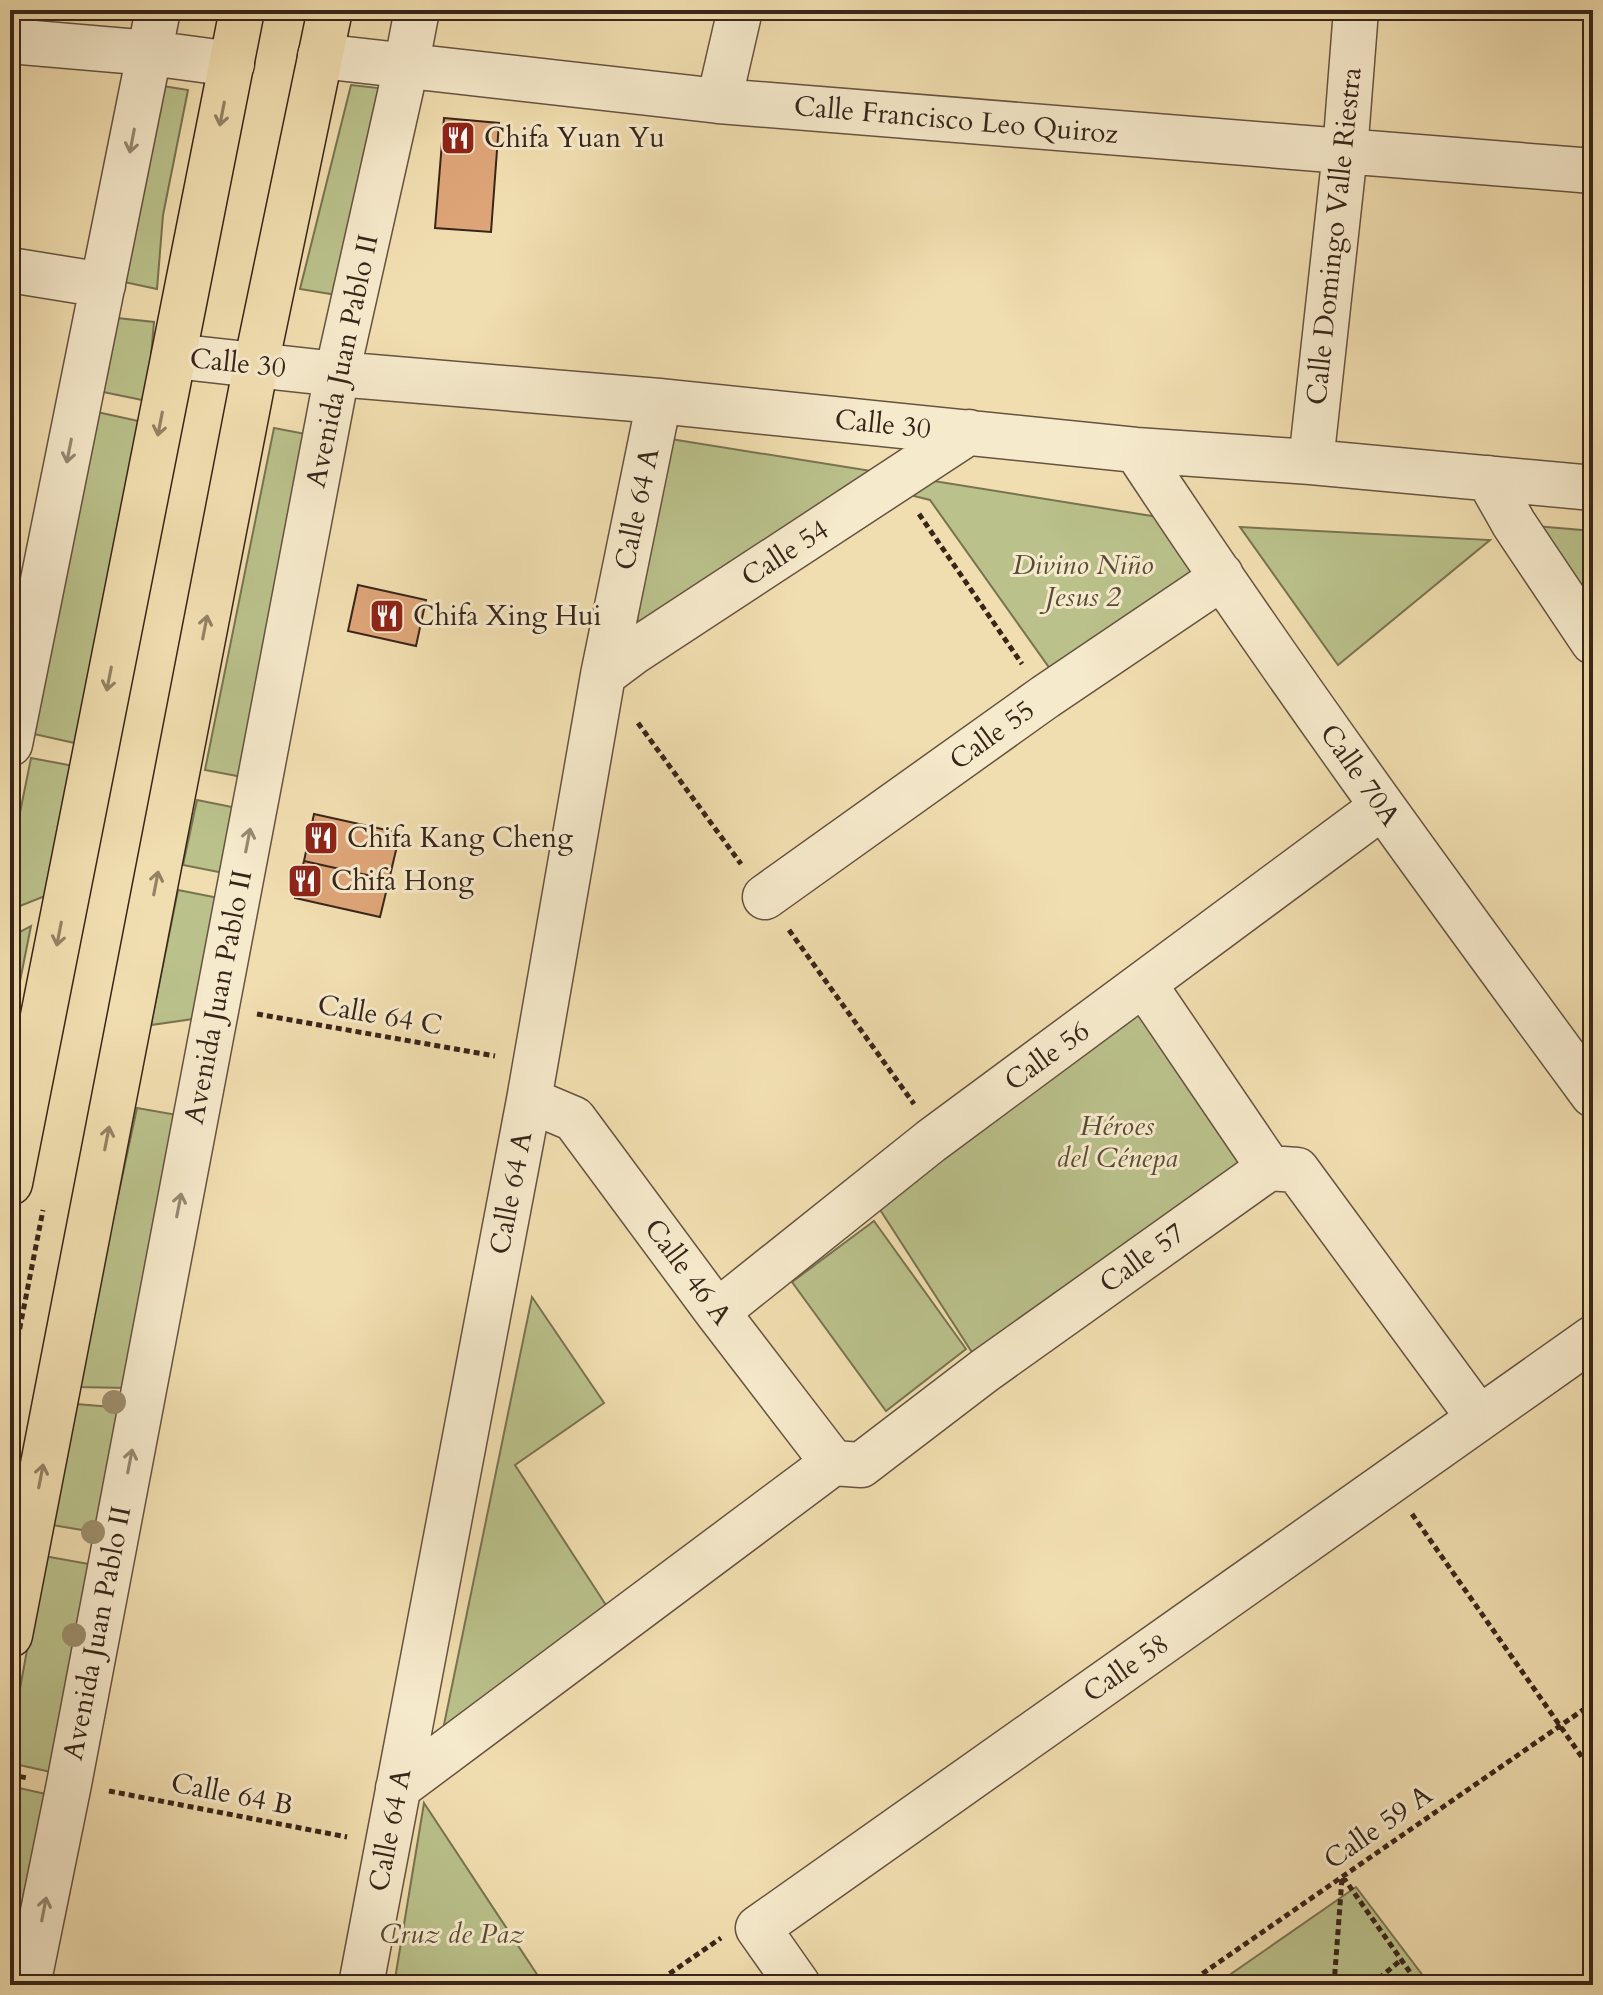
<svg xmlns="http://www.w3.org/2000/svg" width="1603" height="1995" font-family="Cardo,serif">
	<rect width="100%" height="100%" fill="#f1deb0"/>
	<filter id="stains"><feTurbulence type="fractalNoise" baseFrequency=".0025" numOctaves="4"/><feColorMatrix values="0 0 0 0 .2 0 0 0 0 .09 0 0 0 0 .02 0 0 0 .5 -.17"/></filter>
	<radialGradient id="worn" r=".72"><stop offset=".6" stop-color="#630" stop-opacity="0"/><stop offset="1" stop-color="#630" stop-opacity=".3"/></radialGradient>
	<!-- green -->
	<path fill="#bac18b" stroke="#797352" stroke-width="2" d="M 351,85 L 387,89 L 343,296 L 300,289 Z
		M 163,86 L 188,90 L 163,215 L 157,289 L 124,282 Z
		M 117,318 L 154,322 L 147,401 L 103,392 Z
		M 97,412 L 143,422 L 79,744 L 34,734 Z
		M 274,428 L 316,436 L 248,778 L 205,770 Z
		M 652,436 L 1183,521 L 1205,589 L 1063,687 L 930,500 L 886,489 L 635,651 Z
		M 1514,524 L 1593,531 L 1593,642 Z
		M 1240,527 L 1490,540 L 1338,665 Z
		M 31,758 L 74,766 L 50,894 L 10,910 L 10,862 Z
		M 197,800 L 242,809 L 229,874 L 183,865 Z
		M 178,890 L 224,899 L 200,1018 L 151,1025 Z
		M 31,926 L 15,1006 L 10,1005 L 10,937 Z
		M 1144,984 L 1269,1168 L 984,1371 L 868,1191 Z
		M 137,1108 L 183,1116 L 128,1388 L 77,1387 Z
		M 874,1221 L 966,1349 L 886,1411 L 792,1282 Z
		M 532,1297 L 604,1403 L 515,1465 L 615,1619 L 439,1749 Z
		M 76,1404 L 123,1408 L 100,1533 L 52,1525 Z
		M 44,1556 L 89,1564 L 51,1772 L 10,1763 L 10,1744 Z
		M 10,1786 L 46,1794 L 13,1961 L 10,1960 Z
		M 424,1803 L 544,1985 L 394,1985 Z
		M 1356,1887 L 1430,1985 L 1215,1985 Z"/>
	<!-- building -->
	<path fill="#dea578" stroke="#38251a" stroke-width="2" d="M 444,118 L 499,123 L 491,232 L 435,228 Z
		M 358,585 L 426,600 L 416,646 L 348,631 Z
		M 314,814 L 400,833 L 389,880 L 304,861 Z
		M 304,861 L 389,880 L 380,917 L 295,898 Z"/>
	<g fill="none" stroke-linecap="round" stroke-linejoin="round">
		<!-- minor casing -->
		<g stroke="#665340" stroke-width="47">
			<path id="minor" d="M 10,41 L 150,53 L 232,64
				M 320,56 L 719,101 L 1593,171
				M 719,101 L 740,10
				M 10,270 L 103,285
				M 174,356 L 337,374 L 659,401 L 1136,450 L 1311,462 L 1593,488
				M 1136,450 C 1281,670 1437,883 1593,1095
				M 1311,462 L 1345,152 L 1356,10
				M 1488,478 L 1514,524 L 1593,642
				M 603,675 L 635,651 L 969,432
				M 10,744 L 158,10
				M 765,897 L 1045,697 L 1205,589 L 1221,575
				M 1144,984 L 1269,1168
				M 529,1100 L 574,1119 L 717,1312 L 833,1463
				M 1269,1168 L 1297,1170 L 1479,1418
				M 717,1312 L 931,1141 L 1382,807
				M 833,1463 L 861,1465 L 984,1371 L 1269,1168
				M 398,1788 L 833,1463
				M 28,1985 L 69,1784 L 337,374 L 406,67 L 417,10
				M 361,1985 L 529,1100 L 603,675 L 659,401
				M 798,1985 L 758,1928 L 1593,1338"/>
		</g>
		<!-- major casing -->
		<g stroke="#38251a" stroke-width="47">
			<path id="major" d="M 10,1183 L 242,10
				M 10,1635 L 256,365 L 330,10"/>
		</g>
		<!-- path -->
		<path stroke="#38251a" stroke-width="5" stroke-dasharray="6 4" stroke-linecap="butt" d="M 919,514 L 1022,664
			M 638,723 L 741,864
			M 789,930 L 914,1104
			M 257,1014 L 495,1056
			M 10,1378 L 43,1210
			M 1412,1514 L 1593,1773
			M 10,1775 L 28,1778
			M 109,1791 L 347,1837
			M 1343,1877 L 1419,1985
			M 653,1985 L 721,1938
			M 1186,1985 L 1593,1703
			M 1334,1985 L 1342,1878
			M 1371,1985 L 1401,1960"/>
		<!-- minor -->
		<use href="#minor" stroke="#f6eacc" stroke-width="44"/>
		<!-- major -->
		<use href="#major" stroke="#f1deb0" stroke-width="44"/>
	</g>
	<!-- trees -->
	<g fill="#9d8e6d">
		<circle cx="114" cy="1402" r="12"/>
		<circle cx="93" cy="1532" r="12"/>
		<circle cx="74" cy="1635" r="12"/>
	</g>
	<!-- one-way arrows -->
	<defs><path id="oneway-shaft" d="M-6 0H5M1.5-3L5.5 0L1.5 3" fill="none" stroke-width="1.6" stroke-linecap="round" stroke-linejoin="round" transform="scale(2)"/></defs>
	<g stroke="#948265">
		<use href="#oneway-shaft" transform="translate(222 114) rotate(101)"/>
		<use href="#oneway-shaft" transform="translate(160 424) rotate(101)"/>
		<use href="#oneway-shaft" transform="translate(205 627) rotate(-79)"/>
		<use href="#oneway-shaft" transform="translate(109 679) rotate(101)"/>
		<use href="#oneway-shaft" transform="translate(156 883) rotate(-79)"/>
		<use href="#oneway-shaft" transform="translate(59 934) rotate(101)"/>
		<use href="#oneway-shaft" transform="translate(107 1138) rotate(-79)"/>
		<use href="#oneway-shaft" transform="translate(41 1476) rotate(-79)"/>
	</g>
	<g stroke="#978873">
		<use href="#oneway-shaft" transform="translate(132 141) rotate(101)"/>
		<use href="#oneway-shaft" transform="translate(69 451) rotate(101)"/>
		<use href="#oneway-shaft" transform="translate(248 840) rotate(-79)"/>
		<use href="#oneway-shaft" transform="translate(179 1205) rotate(-79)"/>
		<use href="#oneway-shaft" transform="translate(130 1461) rotate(-79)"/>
		<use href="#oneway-shaft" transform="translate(44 1909) rotate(-79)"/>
	</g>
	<!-- icons -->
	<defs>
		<g id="restaurant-square" transform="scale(1.8)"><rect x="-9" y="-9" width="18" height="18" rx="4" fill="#8f2418" stroke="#f6eacc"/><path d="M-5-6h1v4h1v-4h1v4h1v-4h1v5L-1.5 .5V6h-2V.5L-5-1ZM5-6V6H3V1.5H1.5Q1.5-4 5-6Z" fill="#fff"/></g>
	</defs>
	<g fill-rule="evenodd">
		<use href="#restaurant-square" x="458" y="138"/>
		<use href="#restaurant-square" x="387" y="616"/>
		<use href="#restaurant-square" x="321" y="838"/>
		<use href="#restaurant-square" x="305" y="881"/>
	</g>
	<g text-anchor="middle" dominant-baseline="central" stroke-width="6" stroke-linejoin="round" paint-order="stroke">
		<!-- street labels -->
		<g font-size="28" fill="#38251a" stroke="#f6eacc">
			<text transform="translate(956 120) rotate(5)">Calle Francisco Leo Quiroz</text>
			<text transform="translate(1334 236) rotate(-84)">Calle Domingo Valle Riestra</text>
			<text transform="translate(342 361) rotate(-78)">Avenida Juan Pablo II</text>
			<text transform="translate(238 363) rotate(6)">Calle 30</text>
			<text transform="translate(883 424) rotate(6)">Calle 30</text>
			<text transform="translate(637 509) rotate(-78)">Calle 64 A</text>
			<text transform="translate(785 553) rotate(-33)">Calle 54</text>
			<text transform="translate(992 735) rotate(-36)">Calle 55</text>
			<text transform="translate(1360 775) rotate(55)">Calle 70A</text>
			<text transform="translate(218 997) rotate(-79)">Avenida Juan Pablo II</text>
			<text transform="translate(380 1015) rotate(10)">Calle 64 C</text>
			<text transform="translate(1047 1056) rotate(-36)">Calle 56</text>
			<text transform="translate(511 1193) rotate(-79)">Calle 64 A</text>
			<text transform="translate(1142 1258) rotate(-36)">Calle 57</text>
			<text transform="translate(688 1272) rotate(53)">Calle 46 A</text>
			<text transform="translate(97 1633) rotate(-79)">Avenida Juan Pablo II</text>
			<text transform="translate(1126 1668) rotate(-35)">Calle 58</text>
			<text transform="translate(232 1794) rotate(11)">Calle 64 B</text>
			<text transform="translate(1378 1827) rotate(-35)">Calle 59 A</text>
			<text transform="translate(390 1830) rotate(-79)">Calle 64 A</text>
		</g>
		<!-- poi labels -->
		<g font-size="28" fill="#38251a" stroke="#f6eacc" text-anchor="start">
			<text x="484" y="138">Chifa Yuan Yu</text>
			<text x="413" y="616">Chifa Xing Hui</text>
			<text x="347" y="838">Chifa Kang Cheng</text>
			<text x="331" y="881">Chifa Hong</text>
		</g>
		<!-- park labels -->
		<g font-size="28" font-style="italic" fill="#584c36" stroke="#f6eacc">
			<text x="1083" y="565">Divino Niño<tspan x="1083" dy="32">Jesus 2</tspan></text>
			<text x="1117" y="1126">Héroes<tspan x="1117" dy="32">del Cénepa</tspan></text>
			<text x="452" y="1934">Cruz de Paz</text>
		</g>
	</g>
	<!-- margin -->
	<rect width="1603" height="1995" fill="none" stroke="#f1deb0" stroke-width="40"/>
	<rect x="12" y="12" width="1579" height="1971" fill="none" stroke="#38251a" stroke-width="4"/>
	<rect x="20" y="20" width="1563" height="1955" fill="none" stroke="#38251a" stroke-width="2"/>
	<rect width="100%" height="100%" filter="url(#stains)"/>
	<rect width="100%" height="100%" fill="url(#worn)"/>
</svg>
